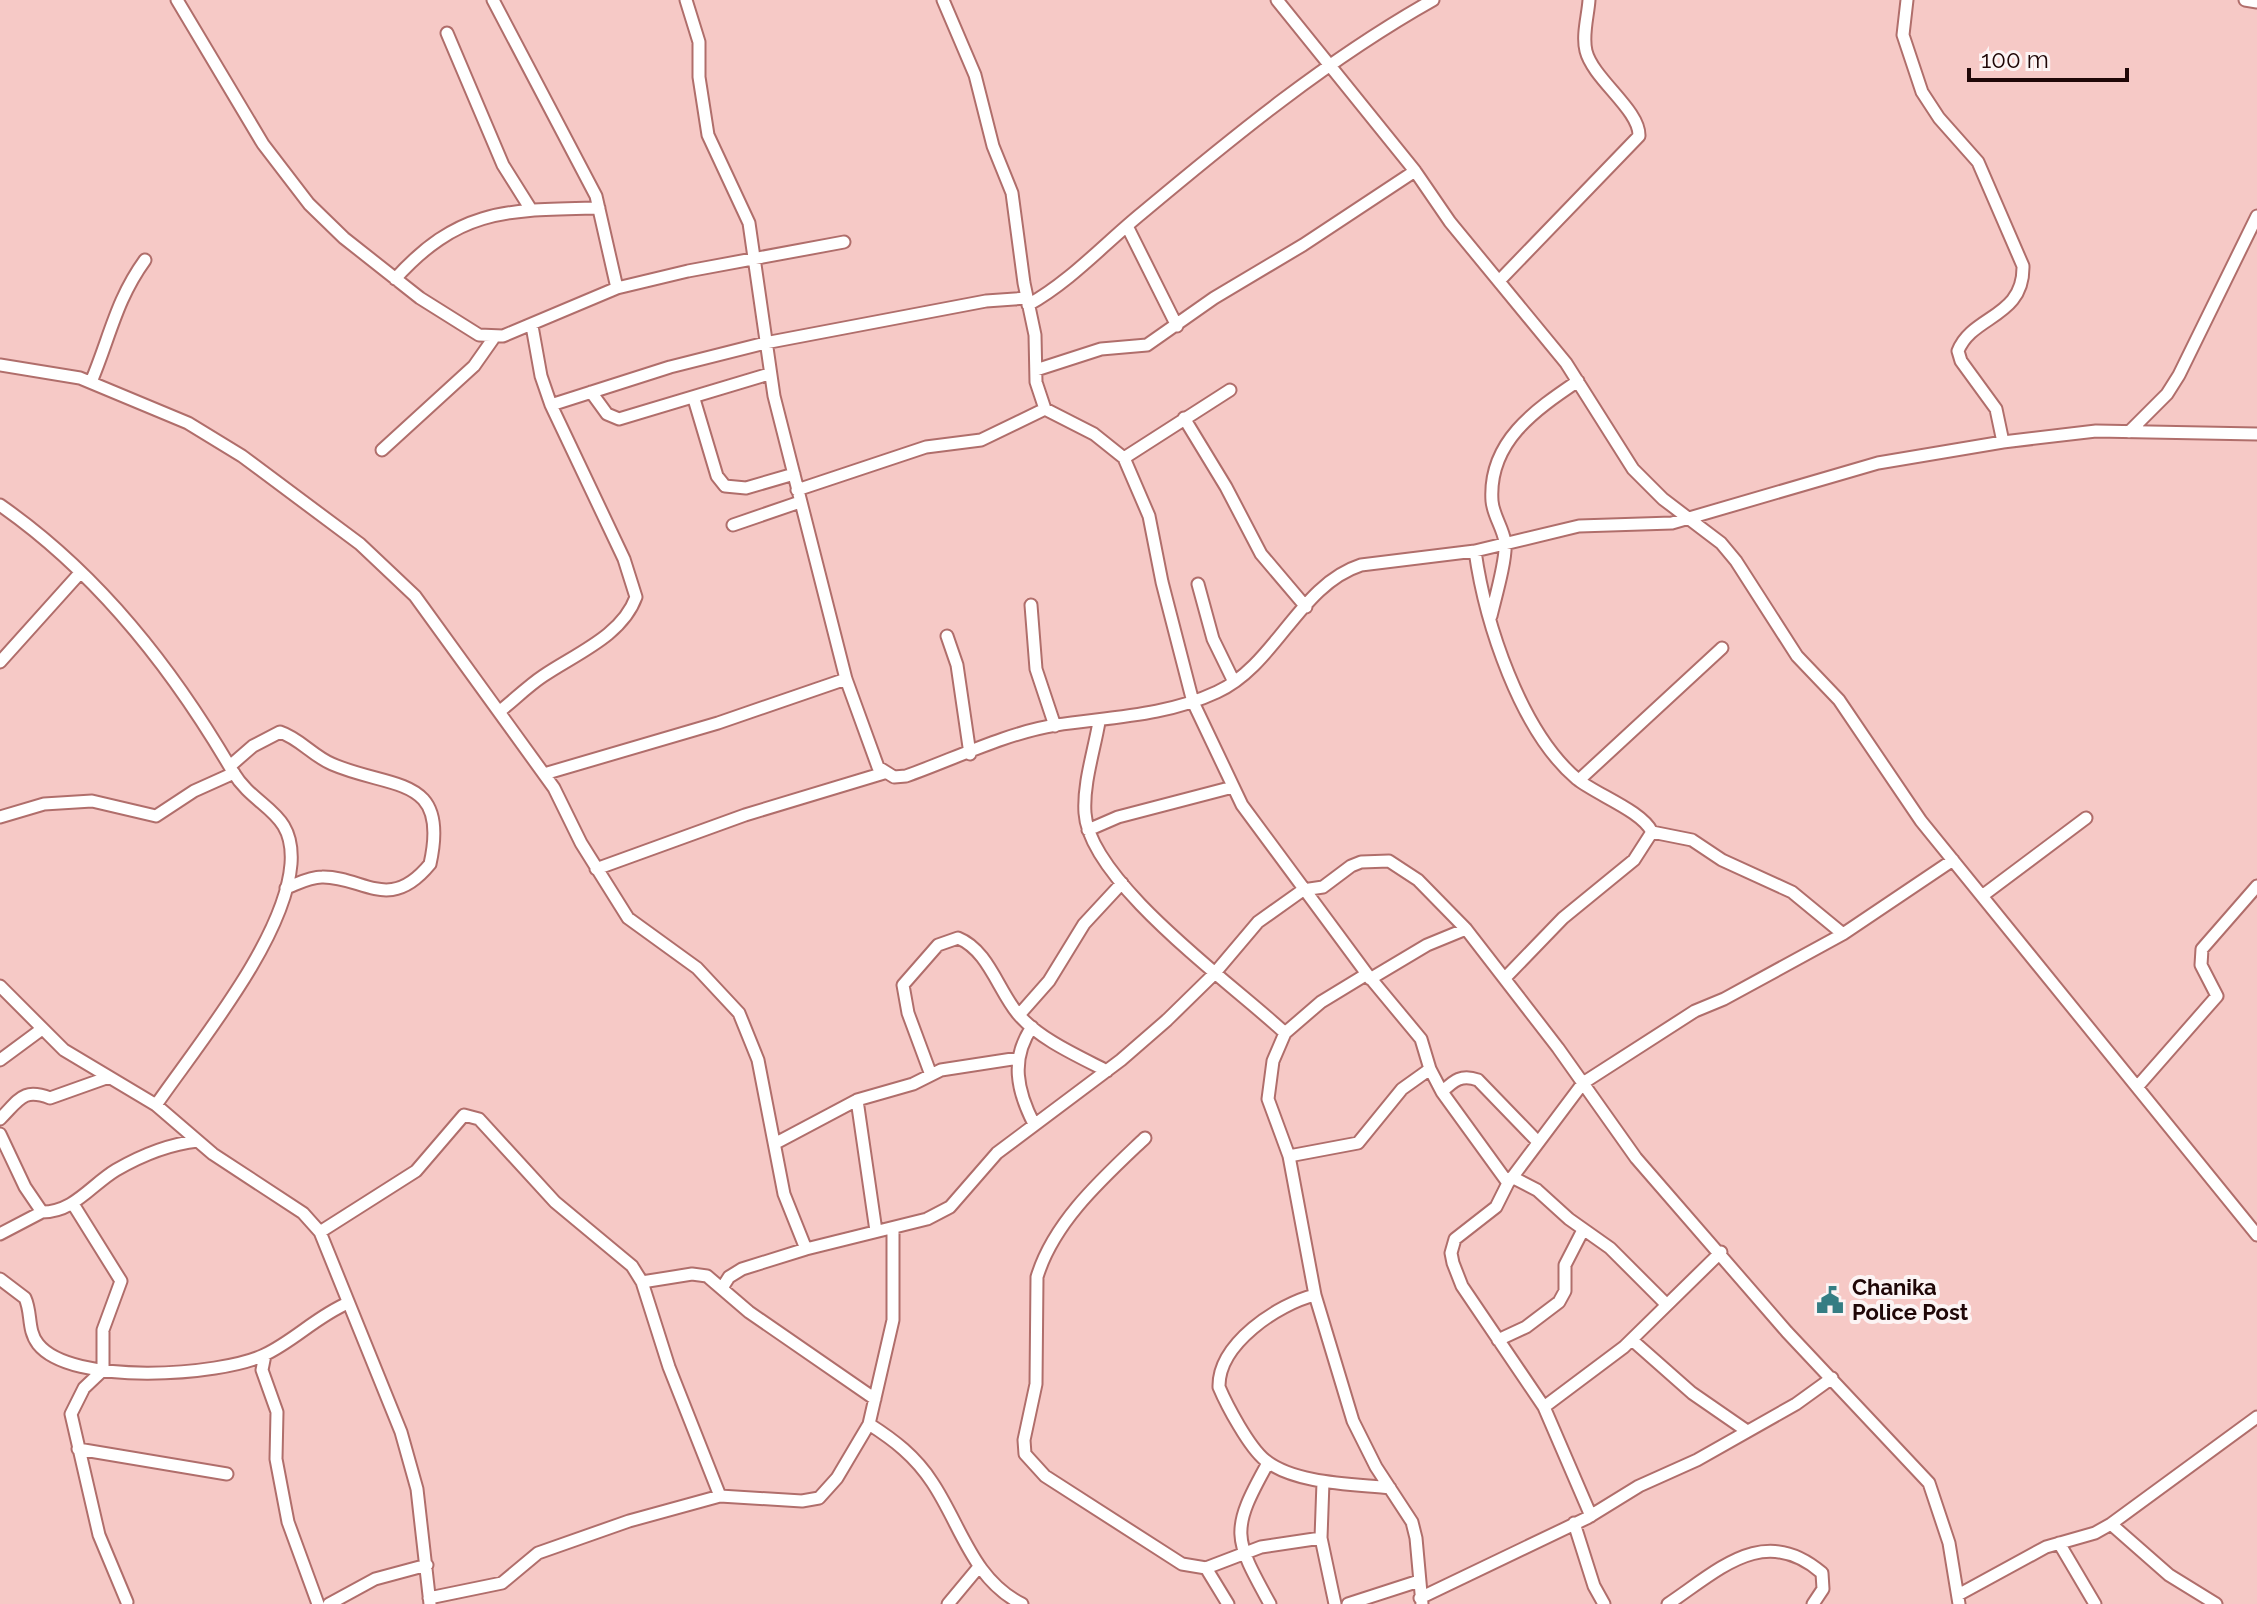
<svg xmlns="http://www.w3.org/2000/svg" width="2257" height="1604" font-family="Raleway,sans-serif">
	<rect width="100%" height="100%" fill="#f6c9c6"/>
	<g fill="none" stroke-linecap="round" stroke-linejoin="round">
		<!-- minor casing -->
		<g stroke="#b06e6b" stroke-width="15">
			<path id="minor" d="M 177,0 L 263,144 L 309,204 L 344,238 L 420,298 L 479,335 L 503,336 L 617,288 L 688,271 L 844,242
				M 493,0 L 596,196 L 617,288
				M 686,0 L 699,42 L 699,77 L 708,135 L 749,223 L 774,396 L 846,679 L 878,767 L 894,777 L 906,776 C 954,759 1006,733 1056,725 C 1110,717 1166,716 1217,692 C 1276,665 1299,585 1361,565 L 1475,551 L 1579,526 L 1672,523 L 1878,463 L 2003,442 L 2096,431 L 2257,434
				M 943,0 L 975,75 L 993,146 L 1012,193 L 1024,283 L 1035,335 L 1036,382 L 1045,409 L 1094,434 L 1124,458 L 1149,516 L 1162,582 L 1193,702 L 1242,805 L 1367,974 L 1421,1039 L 1430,1069 L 1442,1092 L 1508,1183 L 1496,1207 L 1455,1239 L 1451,1253 L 1453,1263 L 1462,1286 L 1544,1407 L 1591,1516
				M 1277,0 L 1415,171 L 1450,222 L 1566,363 L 1633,469 L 1663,499 L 1721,543 L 1736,561 L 1797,656 L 1839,700 L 1921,821 L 2257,1235
				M 1907,0 L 1903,35 L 1922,92 L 1939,118 L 1978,162 L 2023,266 C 2024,318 1972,315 1958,351 L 1961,361 L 1996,409 L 2003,442
				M 2245,0 L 2257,2
				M 447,33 L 503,165 L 530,208
				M 1127,226 L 1177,326
				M 395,279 C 460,207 509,210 599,208
				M 1499,281 L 1639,136 C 1640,110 1593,79 1586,51 C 1582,35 1588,16 1589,0
				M 1028,305 C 1071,281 1104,244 1142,213 C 1234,136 1328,59 1433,0
				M 0,365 L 80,378 L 188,423 L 242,456 L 360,544 L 415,596 L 554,788 L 581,843 L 628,918 L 697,968 L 739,1013 L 758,1060 L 784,1194 L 806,1249
				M 1036,370 L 1101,349 L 1147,345 L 1214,298 L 1303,245 L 1415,171
				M 91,382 C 110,337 116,300 145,260
				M 591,392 L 607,414 L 619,419 L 769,374
				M 694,399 L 717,476 L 725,486 L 746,488 L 794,474
				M 551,405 L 670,367 L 765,343 L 986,301 L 1027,298
				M 1184,418 L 1226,487 L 1261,554 L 1306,607
				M 2129,432 L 2167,394 L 2179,375 L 2257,216
				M 382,450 L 474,366 L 493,339
				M 1124,458 L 1230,390
				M 797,490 L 926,447 L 981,440 L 1045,409
				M 0,505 C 99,574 173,669 233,772 C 256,810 295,810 291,864 C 285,939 199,1043 156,1105
				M 733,525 L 800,502
				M 1475,551 C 1485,622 1520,731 1577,779 C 1597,795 1642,811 1652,832 L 1634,860 L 1563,918 L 1505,978
				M 1198,584 L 1213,639 L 1234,682
				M 1031,605 L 1036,669 L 1055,726
				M 1491,616 C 1495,599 1507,558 1505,542 C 1503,528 1493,515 1492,501 C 1488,442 1535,410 1578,381
				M 947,636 L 957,665 L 970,754
				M 0,662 L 80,573
				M 500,711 C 514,700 528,686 543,676 C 575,654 622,636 636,597 L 624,559 L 551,405 L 541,376 L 532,326
				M 1099,722 C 1094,751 1083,784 1085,813 C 1089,882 1235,986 1285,1033
				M 230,766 L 253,746 L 280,732 C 299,738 313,756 332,764 C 392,790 450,774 430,864 C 389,914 363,876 322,877 C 309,877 297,884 286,888
				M 544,774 L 718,723 L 846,679
				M 1579,780 L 1722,648
				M 0,817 L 44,804 L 92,801 L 156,816 L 194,791 L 234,773
				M 1088,830 L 1118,817 L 1233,787
				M 1652,832 L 1692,840 L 1722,860 L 1792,892 L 1843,934
				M 596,869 L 745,815 L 884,773
				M 1982,896 L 2086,818
				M 1367,974 L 1321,1002 L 1285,1033 L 1273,1061 L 1268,1099 L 1289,1156 L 1315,1295 L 1353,1421 L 1376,1467 L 1412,1522 L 1416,1538 L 1422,1604
				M 1370,979 L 1427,945 L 1466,929
				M 0,986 L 64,1050 L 156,1105 L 213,1154 L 303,1213 L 320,1232 L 401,1432 L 417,1489 L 430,1604
				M 1019,1015 L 1049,981 L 1084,924 L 1122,883
				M 1032,1027 C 1010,1059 1017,1091 1034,1124
				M 0,1060 L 42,1029
				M 931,1075 L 908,1013 L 903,985 L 938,945 L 958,938 C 988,950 998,990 1018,1014 C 1039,1039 1078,1056 1107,1071
				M 2138,1086 L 2217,996 L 2201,965 L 2202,949 L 2257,886
				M 1442,1092 C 1454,1080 1462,1074 1478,1080 L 1538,1142
				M 857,1100 L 876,1231
				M 0,1119 C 20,1099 23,1088 50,1098 L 109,1077
				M 0,1134 L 25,1187 L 42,1212 C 74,1212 91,1185 116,1170 C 142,1155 169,1144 198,1141
				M 1145,1138 C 1104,1177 1054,1221 1037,1277 L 1036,1384 L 1024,1440 L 1025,1454 L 1045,1476 L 1182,1564 L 1206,1568 L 1261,1547 L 1321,1538
				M 776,1143 L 857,1100 L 913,1084 L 941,1070 L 1019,1058
				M 1289,1156 L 1358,1143 L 1402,1089 L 1430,1069
				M 1512,1177 L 1537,1190 L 1569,1219 L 1610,1248 L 1665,1303
				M 1508,1183 L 1583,1083 L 1695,1011 L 1724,999 L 1843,934 L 1953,860
				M 73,1204 L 121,1281 L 103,1330 L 103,1370 L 84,1388 L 71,1414 L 99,1535 L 127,1602
				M 320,1232 L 416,1171 L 464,1115 L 479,1119 L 555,1202 L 632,1266 L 642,1282 L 669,1367 L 720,1496
				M 0,1234 L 42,1212
				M 0,1279 L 25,1298 C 32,1313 27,1330 38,1344 C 71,1386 220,1376 264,1355 C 294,1341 317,1316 348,1303
				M 642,1282 L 692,1274 L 707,1276 L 749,1312 L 875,1399
				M 722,1288 L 729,1277 L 742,1269 L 806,1249 L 927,1219 L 950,1207 L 997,1153 L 1121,1060 L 1167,1020 L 1214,974 L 1258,922 L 1303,890 L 1323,887 L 1351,866 L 1361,862 L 1389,861 L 1418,880 L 1466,929 L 1558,1048 L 1636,1158 L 1787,1332 L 1929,1483 L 1949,1543 L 1959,1604
				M 1315,1295 C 1278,1304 1218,1344 1219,1387 C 1227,1406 1249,1447 1265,1460 C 1295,1484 1353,1484 1390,1488
				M 1498,1340 L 1526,1327 L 1559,1302 L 1565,1291 L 1565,1265 L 1583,1230
				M 1632,1340 L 1692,1393 L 1747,1431
				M 265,1355 L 262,1370 L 277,1412 L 276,1459 L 288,1522 L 318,1604
				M 1544,1407 L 1624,1347 L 1721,1252
				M 869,1424 C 894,1440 915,1456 932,1482 C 961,1525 972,1579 1022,1604
				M 78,1449 L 227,1474
				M 1268,1463 C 1230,1531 1233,1537 1270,1604
				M 1323,1482 L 1321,1538 L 1335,1604
				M 1574,1523 L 1594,1586 L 1604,1604
				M 2111,1524 L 2169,1575 L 2216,1604
				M 2059,1543 L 2095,1604
				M 1206,1568 L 1228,1604
				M 1958,1595 L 2046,1547 L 2095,1533 L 2111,1524 L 2257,1417
				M 429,1598 L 502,1583 L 538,1553 L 629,1521 L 720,1496 L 802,1501 L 819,1498 L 837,1478 L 869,1424 L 893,1320 L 893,1229
				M 1420,1598 L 1587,1518 L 1639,1486 L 1697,1460 L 1796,1404 L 1832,1378
				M 329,1604 L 375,1579 L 427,1565
				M 948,1604 L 978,1568
				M 1348,1604 L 1419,1581
				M 1668,1604 C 1719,1570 1764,1523 1822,1573 L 1823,1589 L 1813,1604"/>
		</g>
		<!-- minor -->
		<use href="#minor" stroke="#fff" stroke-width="11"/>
	</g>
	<!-- icons -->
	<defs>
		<g id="civic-bare" transform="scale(2.16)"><path d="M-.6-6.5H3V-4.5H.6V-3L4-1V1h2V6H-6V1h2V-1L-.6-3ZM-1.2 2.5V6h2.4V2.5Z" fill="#357d83" stroke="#fcf4f4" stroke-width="2.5" paint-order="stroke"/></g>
	</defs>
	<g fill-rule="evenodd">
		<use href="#civic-bare" x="1830" y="1300"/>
	</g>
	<g text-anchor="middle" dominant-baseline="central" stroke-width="8" stroke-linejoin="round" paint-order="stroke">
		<!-- poi labels -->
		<g font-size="22" font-weight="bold" fill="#1f0707" stroke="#fcf4f4" text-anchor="start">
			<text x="1852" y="1287">Chanika<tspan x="1852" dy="25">Police Post</tspan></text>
		</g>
	</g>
	<!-- scale -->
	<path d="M1969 68v12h158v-12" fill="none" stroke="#1f0707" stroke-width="4"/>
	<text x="1981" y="68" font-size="24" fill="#1f0707" stroke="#fcf4f4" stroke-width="6" paint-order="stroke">100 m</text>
</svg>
